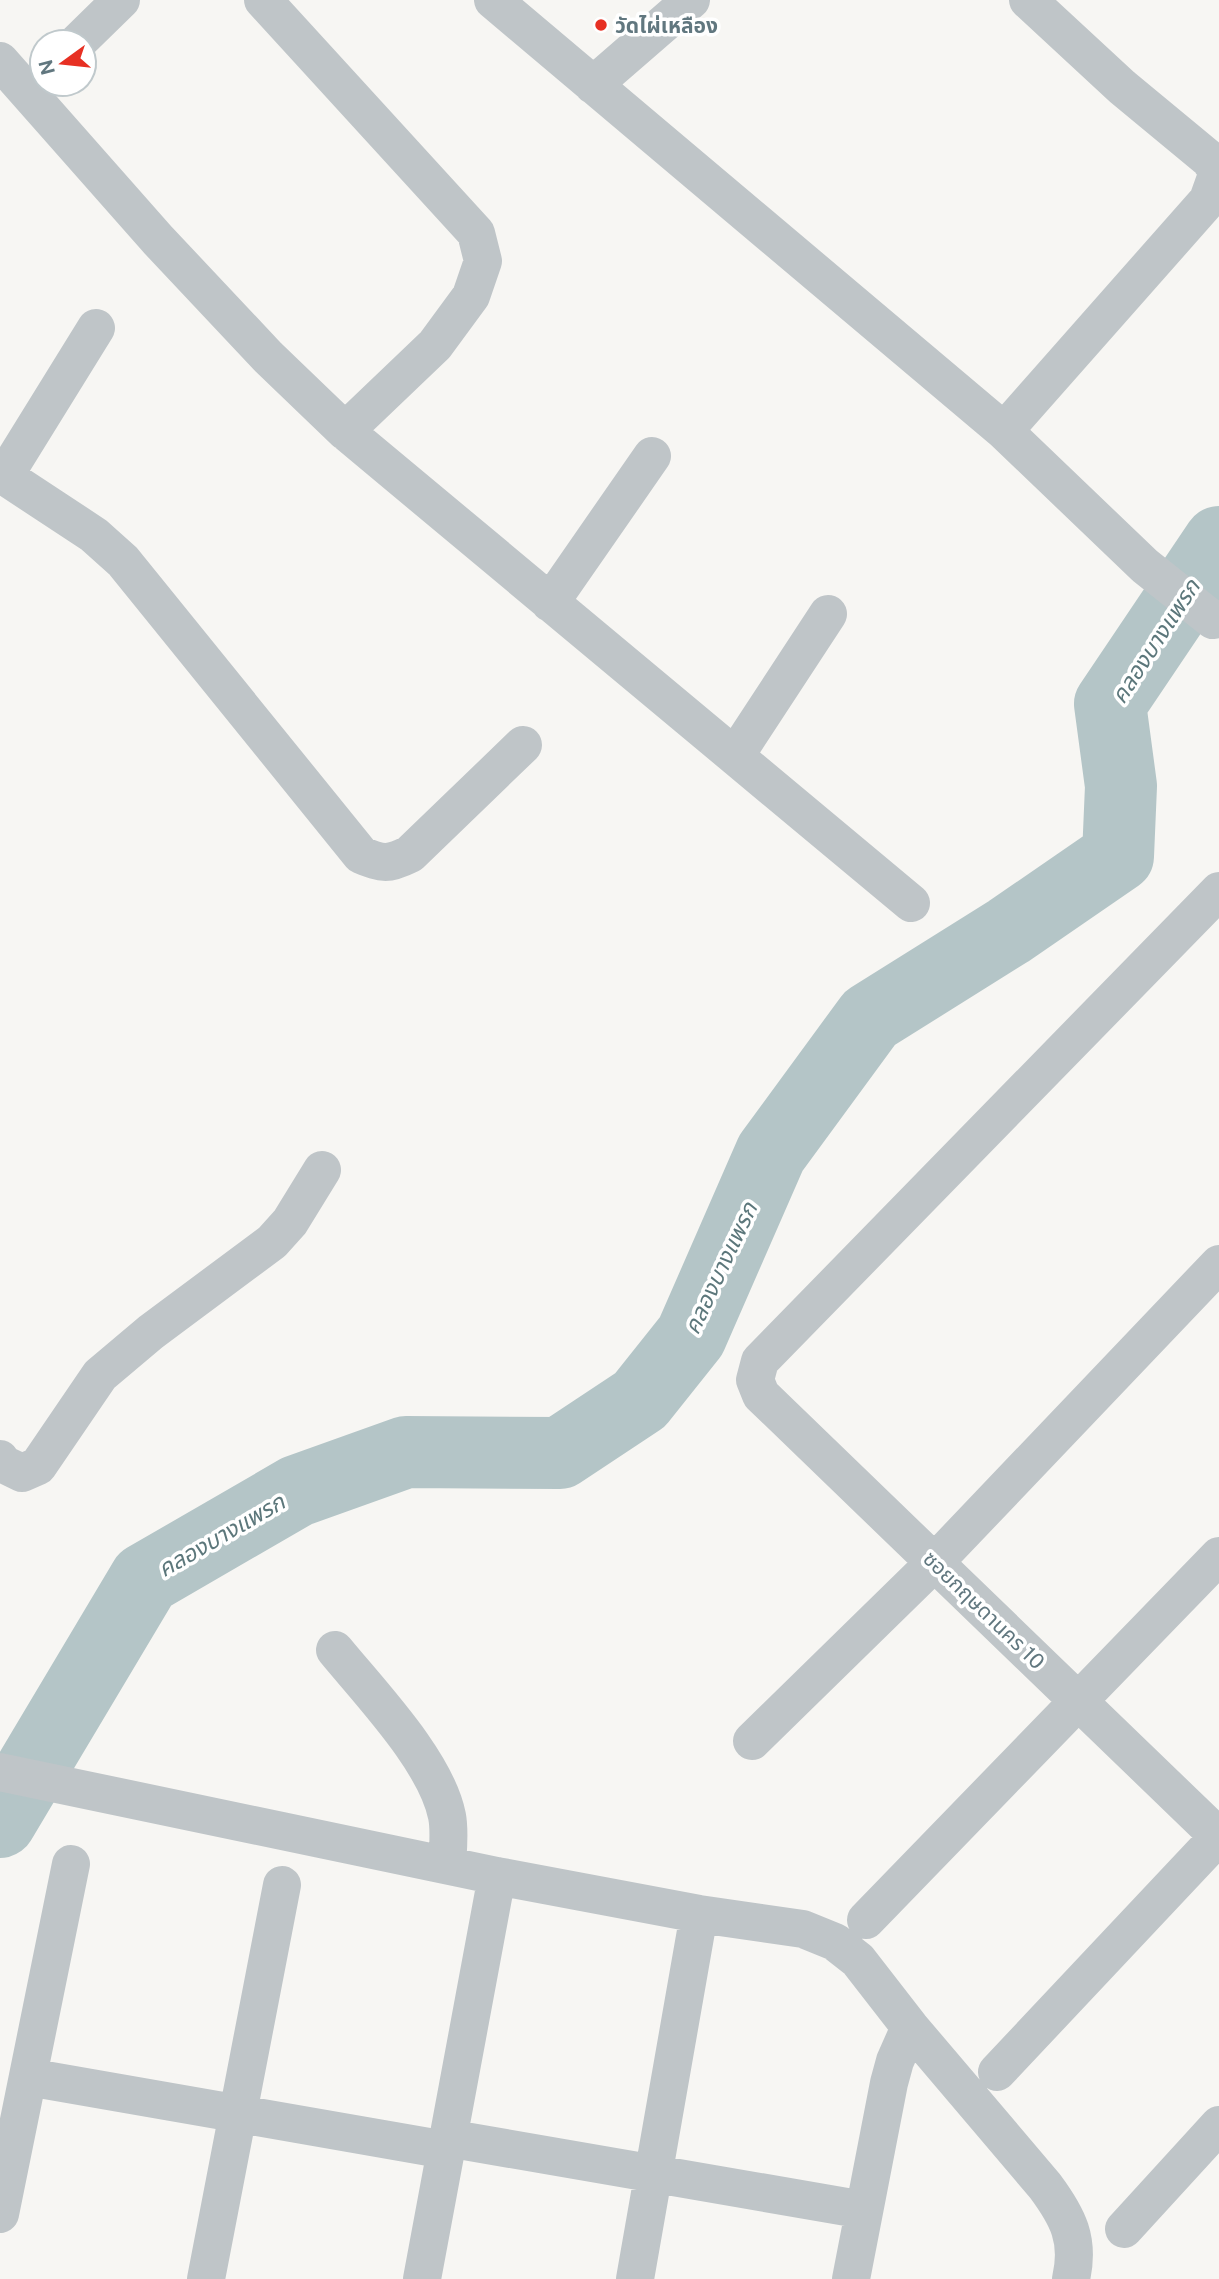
<svg xmlns="http://www.w3.org/2000/svg" width="1219" height="2279" font-family="'Public Sans','Noto Sans Thai',sans-serif">
	<rect width="100%" height="100%" fill="#f7f6f3"/>
	<g fill="none" stroke-linecap="round" stroke-linejoin="round">
		<!-- river -->
		<path stroke="#b4c5c7" stroke-width="72" d="M 0,1822 L 145,1579 L 297,1491 L 406,1452 L 560,1453 L 640,1400 L 691,1336 L 771,1153 L 870,1018 L 1009,931 L 1118,856 L 1121,786 L 1110,704 L 1219,542"/>
		<!-- minor -->
		<path stroke="#bfc5c8" stroke-width="38" d="M 263,0 L 476,233 L 483,261 L 471,296 L 435,345 L 345,431
			M 493,0 L 1004,431 L 1145,566 L 1213,620 L 1219,619
			M 78,42 L 121,0
			M 0,61 L 158,240 L 268,357 L 345,431 L 911,903
			M 593,85 L 691,0
			M 1004,431 L 1208,200 L 1218,172 L 1209,159 L 1122,87 L 1028,0
			M 0,473 L 94,535 L 123,561 L 361,855 C 383,864 388,865 410,854 L 523,745
			M 5,475 L 96,328
			M 550,603 L 652,456
			M 735,756 L 828,614
			M 1219,891 L 760,1361 L 755,1380 L 761,1395 L 1219,1837
			M 0,1459 L 3,1464 L 22,1473 L 38,1466 L 100,1375 L 151,1332 L 272,1242 L 290,1222 L 322,1170
			M 335,1650 C 371,1694 436,1761 447,1816 C 450,1831 448,1850 447,1865
			M 752,1741 L 934,1563 L 1219,1264
			M 0,1772 L 497,1876 L 699,1914 L 803,1929 L 835,1942 L 858,1960 L 910,2027 L 1045,2186 C 1068,2217 1080,2240 1071,2279
			M 866,1920 L 1219,1556
			M 997,2072 L 1219,1836
			M 28,2077 L 446,2150
			M 447,2138 L 864,2210
			M 0,2214 L 71,1864
			M 1124,2229 L 1219,2125
			M 206,2279 L 282,1885
			M 422,2279 L 497,1876
			M 635,2279 L 699,1914
			M 851,2279 L 889,2083 L 895,2061 L 910,2027"/>
	</g>
	<!-- markers -->
	<circle fill="#e73023" stroke="#fff" stroke-width="2.5" cx="601" cy="25" r="7"/>
	<g text-anchor="middle" dominant-baseline="central" stroke-width="7" stroke-linejoin="round" paint-order="stroke">
		<!-- poi labels -->
		<g font-size="21" font-weight="bold" fill="#61777f" stroke="#fff" text-anchor="start">
			<text x="615" y="25">วัดไผ่เหลือง</text>
		</g>
		<!-- street labels -->
		<g font-size="21" fill="#61777f" stroke="#fff">
			<text transform="translate(984 1610) rotate(44)">ซอยกฤษดานคร 10</text>
		</g>
		<!-- water labels -->
		<g font-size="23" font-style="italic" fill="#5c777b" stroke="#fff">
			<text transform="translate(1155 641) rotate(-57)">คลองบางแพรก</text>
			<text transform="translate(720 1268) rotate(-65)">คลองบางแพรก</text>
			<text transform="translate(221 1535) rotate(-30)">คลองบางแพรก</text>
		</g>
	</g>
	<!-- north arrow -->
	<g transform="translate(63 63) rotate(255)"><circle r="33" fill="#ffffff" stroke="#c0c9cc" stroke-width="2"/>
	<path d="M0-5L12 26L0 18L-12 26Z" fill="#e73023"/>
	<text y="-10" font-size="19" font-weight="bold" text-anchor="middle" fill="#61777f">N</text>
	</g>
</svg>
